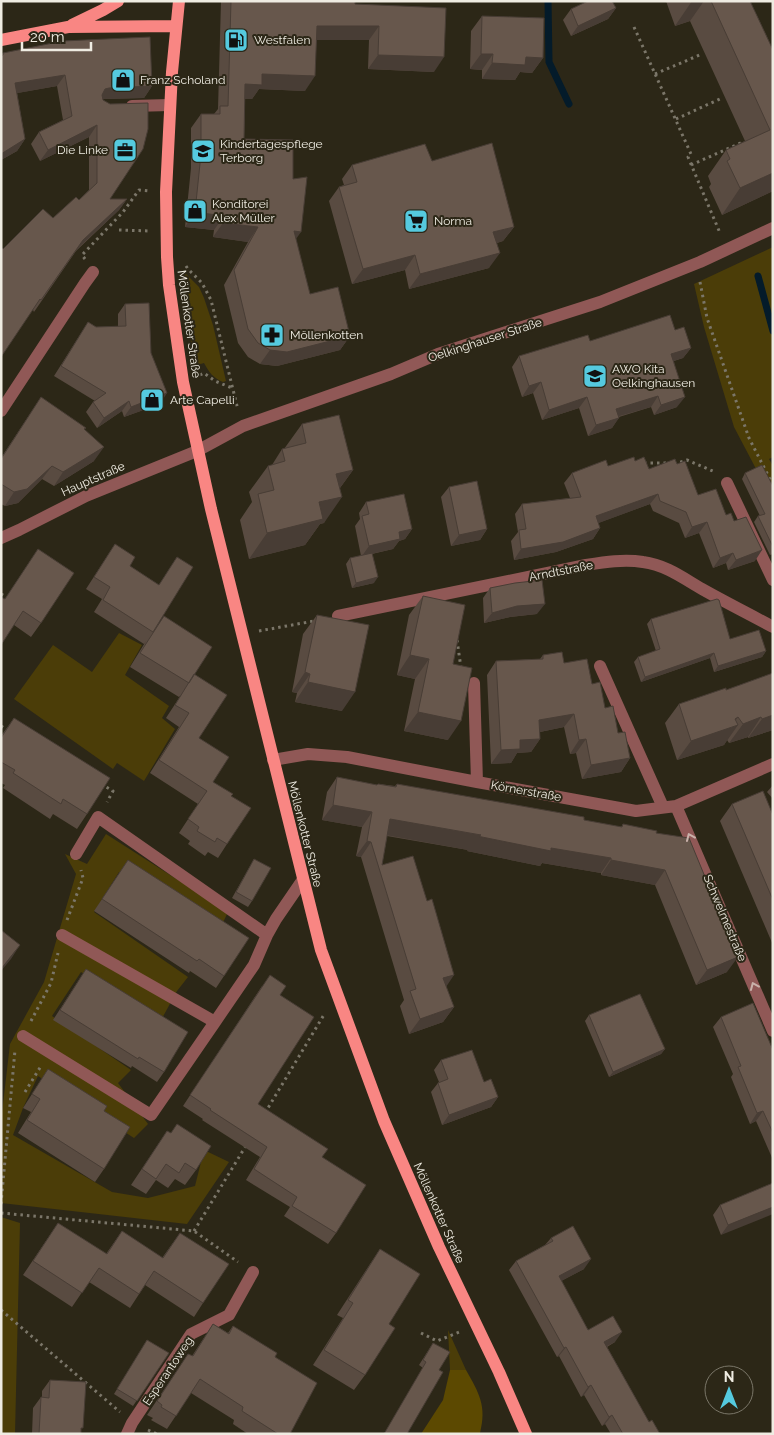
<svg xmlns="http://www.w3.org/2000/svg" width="774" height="1435" font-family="Raleway,sans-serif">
	<rect width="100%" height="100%" fill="#2c2717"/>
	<!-- green -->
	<path fill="#4b3d08" d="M 773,247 L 773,457 L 769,459 L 773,466 L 773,501 L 734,427 L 704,327 L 694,284 Z
		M 181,269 L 199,287 L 204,298 L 213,325 L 226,381 L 223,382 C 213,378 209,372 204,363 L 197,365 L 189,334 Z
		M 119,633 L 142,645 L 125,675 L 169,706 L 162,718 L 175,729 L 144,781 L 117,763 L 113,769 L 14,699 L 53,645 L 92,672 Z
		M 106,834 L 228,912 L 219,931 L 119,872 L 94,912 L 188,977 L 177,991 L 160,1022 L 81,972 L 52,1016 L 131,1070 L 118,1083 L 148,1124 L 134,1138 L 38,1076 L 23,1108 L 13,1135 L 112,1192 L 148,1198 L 195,1186 L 204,1150 L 229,1162 L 187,1224 L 1,1203 L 1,1121 L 10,1044 L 44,982 L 76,874 L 65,854 L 87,864 Z
		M 1,1217 L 20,1223 L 15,1434 L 1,1434 Z
		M 448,1330 L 466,1370 L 450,1370 Z"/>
	<!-- forest -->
	<path fill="#5c4901" d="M 450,1370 L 466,1370 C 479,1393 487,1406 480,1433 L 421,1434 L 443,1400 Z"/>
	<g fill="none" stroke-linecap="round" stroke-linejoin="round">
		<!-- stream -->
		<path stroke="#041b2a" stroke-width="7" d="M 548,1 L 549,62 L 569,104
			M 758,276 L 773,331"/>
		<!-- path -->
		<path stroke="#7b7669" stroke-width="3" stroke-dasharray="2.5 4" stroke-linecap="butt" d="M 634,27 L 691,154 L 688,157 L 720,233
			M 655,74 L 702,54
			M 676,119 L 722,98
			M 691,165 L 743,142
			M 119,230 L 151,231
			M 85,259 L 82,255 L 123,212 L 139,190 L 149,191
			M 186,266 L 188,269 L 202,283 L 211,300 L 238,410
			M 700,282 L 707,318 L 749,438 L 773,485
			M 200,375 L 204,373 L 215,381 L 232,388
			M 644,463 L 668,463
			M 674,464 L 687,460 L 715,472
			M 1,594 L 7,597
			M 259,631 L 314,621
			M 457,640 L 461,668
			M 1,726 L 9,731
			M 101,784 L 113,791 L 107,802
			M 67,920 L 83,878 L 81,870
			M 31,1021 L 51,983 L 58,953
			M 25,1092 L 41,1066
			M 265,1113 L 325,1013
			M 1,1204 L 15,1050
			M 1,1213 L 194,1231 L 238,1262
			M 194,1231 L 247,1144
			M 1,1310 L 120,1412
			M 421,1333 L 437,1341 L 462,1331
			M 148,1430 L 157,1434"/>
		<!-- minor -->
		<path stroke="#905856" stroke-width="12" d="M 132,106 L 170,105
			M 1,411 L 85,283 L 93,272
			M 727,483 L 773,580
			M 1,538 L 19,530 L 86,496 L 197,451 L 243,426 L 391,374 L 438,354 L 600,302 L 700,262 L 773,228
			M 338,616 L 586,565 C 605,562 624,559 643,562 C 666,565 683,578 702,589 C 725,602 749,614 773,627
			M 600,666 L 663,807
			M 474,683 L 477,782
			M 273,760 L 308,754 L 347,757 L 477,782 L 636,811 L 676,806 L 773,764
			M 676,806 L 773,1031
			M 76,854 L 98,817 L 267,935
			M 62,935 L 215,1022 L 254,965 L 267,935 L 276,919 L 302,881
			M 23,1036 L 151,1115 L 215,1022
			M 127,1434 L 132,1423 L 191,1334 L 229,1315 L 253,1272"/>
		<!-- major -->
		<path stroke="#f98683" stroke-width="12" d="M 179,1 L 172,72 L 166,192 L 167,257 L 169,285 L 183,382 L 211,509 L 321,950 L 384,1121 L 439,1247 L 499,1372 L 526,1434
			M 72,25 L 103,10 L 118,1
			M 1,40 L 68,27 L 176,26"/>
	</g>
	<!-- wall -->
	<path fill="#594b41" d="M 221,1 L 355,1 L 355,4 L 434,72 L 368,69 L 369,40 L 316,40 L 305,91 L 259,89 L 252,99 L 245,99 L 244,139 L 293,179 L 296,240 L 310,294 L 350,336 L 340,350 L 277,366 L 260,364 L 248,357 L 238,343 L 224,285 L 248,242 L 213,237 L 214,230 L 185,227 L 191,168 L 191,128 L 201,114 L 214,114 L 218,109 Z
		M 666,1 L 750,1 L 773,50 L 773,191 L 722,215 L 709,187 L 711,184 L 708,176 L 726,150 L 745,141 L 690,21 L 675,26 Z
		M 616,8 L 608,19 L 571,36 L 563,20 L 571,9 Z
		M 482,16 L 543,58 L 532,73 L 520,72 L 515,80 L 482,79 L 482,70 L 470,69 L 471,31 Z
		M 3,53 L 152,86 L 144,98 L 103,99 L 110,199 L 127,199 L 119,210 L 76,251 L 34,312 L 3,249 L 53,218 L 79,200 L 89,190 L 89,137 L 40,161 L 31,144 L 39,132 L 63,120 L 57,86 L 17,93 L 25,139 L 17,151 L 1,160 L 1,55 Z
		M 432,161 L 514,227 L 503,241 L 497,243 L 489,268 L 409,289 L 405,270 L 352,284 L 329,201 L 339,187 L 344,185 L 342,179 L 352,165 Z
		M 125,304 L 151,353 L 160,404 L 124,417 L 122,411 L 97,428 L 86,412 L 93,402 L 95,401 L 54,376 L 88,322 L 96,327 L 118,327 L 118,314 Z
		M 675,330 L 691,348 L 683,358 L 674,361 L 677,407 L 654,415 L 651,407 L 619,417 L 612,428 L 588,436 L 579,408 L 542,420 L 533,393 L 522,397 L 512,367 L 519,356 L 590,341 Z
		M 41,397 L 84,430 L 94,461 L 54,486 L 42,479 L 18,503 L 5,506 L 1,504 L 1,458 Z
		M 302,424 L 353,470 L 340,488 L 324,523 L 320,524 L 305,545 L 249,559 L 240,520 L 252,502 L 249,492 L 268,466 L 272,465 L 282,449 L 284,449 Z
		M 635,461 L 649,469 L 677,464 L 698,495 L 726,515 L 734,521 L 755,561 L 728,570 L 726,563 L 713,568 L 699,533 L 685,538 L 679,523 L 653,511 L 650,504 L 598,523 L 600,528 L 593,539 L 556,552 L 514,560 L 511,541 L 518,532 L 515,514 L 522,504 L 570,498 L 564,483 L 572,473 Z
		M 745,473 L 773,486 L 773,554 L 770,555 L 754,522 L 758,516 L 760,516 L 742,479 Z
		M 449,487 L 487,529 L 480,540 L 451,546 L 441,497 Z
		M 366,502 L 412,529 L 405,539 L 399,541 L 393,549 L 372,554 L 374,583 L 352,588 L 346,564 L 350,558 L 361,556 L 355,526 L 360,519 L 359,513 Z
		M 115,544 L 130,566 L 159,585 L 177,557 L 159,623 L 193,676 L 199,738 L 213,782 L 231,796 L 227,844 L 218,858 L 208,852 L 205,856 L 188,844 L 190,841 L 179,833 L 198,804 L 150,773 L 179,727 L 166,718 L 181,695 L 179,697 L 130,667 L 146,641 L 144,644 L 94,612 L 102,599 L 86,589 Z
		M 38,549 L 41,623 L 31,637 L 14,625 L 5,599 Z
		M 490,588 L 537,614 L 510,617 L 484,623 L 483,598 Z
		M 423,596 L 448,740 L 404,731 L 415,679 L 397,675 L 409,615 Z
		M 317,615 L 342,711 L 295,702 L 297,693 L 292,692 L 303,634 Z
		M 651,619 L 730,639 L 766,651 L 762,657 L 714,672 L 710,658 L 641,682 L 634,662 L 638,657 L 656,651 L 647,624 Z
		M 543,655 L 564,663 L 592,684 L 630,758 L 621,772 L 582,779 L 576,753 L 570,754 L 564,727 L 540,732 L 540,739 L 531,752 L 517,753 L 511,763 L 491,764 L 487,675 L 496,661 L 540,659 Z
		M 773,673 L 773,730 L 748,738 L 748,737 L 729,743 L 727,740 L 724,745 L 677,760 L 665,723 L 679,704 L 726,690 Z
		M 14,718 L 87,814 L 77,829 L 53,814 L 50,819 L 3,788 L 5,785 L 1,783 L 1,736 Z
		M 337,777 L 377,785 L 378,784 L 395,786 L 397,784 L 584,820 L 621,827 L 623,824 L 656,833 L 727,972 L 696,985 L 655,885 L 601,875 L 601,873 L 542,863 L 540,866 L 467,851 L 468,850 L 387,836 L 382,865 L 446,986 L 454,1007 L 443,1022 L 409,1034 L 400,1006 L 404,1000 L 361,857 L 356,856 L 362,827 L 322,820 L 327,792 Z
		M 773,785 L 773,799 L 767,792 Z
		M 732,804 L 773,815 L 773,945 L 720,821 Z
		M 254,859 L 252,901 L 248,907 L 232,898 Z
		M 128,860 L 224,976 L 216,988 L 190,971 L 189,973 L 94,911 Z
		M 86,969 L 164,1072 L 157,1082 L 132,1066 L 131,1068 L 53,1020 Z
		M 262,986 L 280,995 L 258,1104 L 322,1157 L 336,1233 L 328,1244 L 284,1216 L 290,1207 L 246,1180 L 260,1157 L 202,1120 L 203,1119 L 183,1106 Z
		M 589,1015 L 665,1049 L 661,1054 L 609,1077 L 585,1021 Z
		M 721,1017 L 773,1050 L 773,1160 L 756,1121 L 750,1124 L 731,1077 L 733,1074 L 713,1027 Z
		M 441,1060 L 498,1097 L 491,1107 L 442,1125 L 431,1092 L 438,1083 L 439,1082 L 434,1070 Z
		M 48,1069 L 104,1111 L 104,1169 L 95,1182 L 18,1133 L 31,1112 L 23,1108 Z
		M 167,1131 L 196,1170 L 185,1185 L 175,1179 L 168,1188 L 156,1180 L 146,1194 L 131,1185 Z
		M 773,1183 L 721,1235 L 713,1215 L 720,1205 Z
		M 58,1223 L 106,1254 L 122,1231 L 162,1258 L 180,1233 L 203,1303 L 194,1317 L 145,1285 L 130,1308 L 89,1282 L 72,1307 L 23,1275 Z
		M 551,1238 L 584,1269 L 561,1281 L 588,1330 L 615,1342 L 607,1347 L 649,1422 L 660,1434 L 611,1434 L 605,1424 L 602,1426 L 584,1395 L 581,1397 L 559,1356 L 557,1357 L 509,1270 L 516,1261 L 545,1245 Z
		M 380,1249 L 389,1324 L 365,1375 L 354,1390 L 313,1365 L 343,1318 L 337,1315 L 370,1264 Z
		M 213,1324 L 228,1333 L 233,1326 L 275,1357 L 290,1434 L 248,1434 L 233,1424 L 234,1420 L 191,1393 L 167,1429 L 151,1420 L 153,1418 L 147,1415 L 188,1354 L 192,1356 Z
		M 147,1340 L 169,1353 L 133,1406 L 114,1394 Z
		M 433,1343 L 439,1370 L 407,1434 L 384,1434 L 423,1368 L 419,1365 Z
		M 50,1380 L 81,1432 L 81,1434 L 32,1434 L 33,1408 L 41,1397 L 42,1397 L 42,1391 Z"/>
	<!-- shaded-wall -->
	<path fill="#483d35" d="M 692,1 L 704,1 L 690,21 L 675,26 Z
		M 616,8 L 608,19 L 571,36 L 578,26 Z
		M 317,26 L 379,26 L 369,40 L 307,40 Z
		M 481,54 L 493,54 L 482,70 L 470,69 Z
		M 378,55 L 444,57 L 434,72 L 368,69 Z
		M 526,57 L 543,58 L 532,73 L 520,72 L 515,80 L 482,79 L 492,63 Z
		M 262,74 L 315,76 L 305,91 L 259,89 L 252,99 L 235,99 L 245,84 Z
		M 65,75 L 57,86 L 7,95 L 15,83 Z
		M 152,86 L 144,98 L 101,99 L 97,100 L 105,89 L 109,88 Z
		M 97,125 L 89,137 L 40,161 L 48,150 Z
		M 25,139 L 17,151 L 1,160 L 1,154 Z
		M 773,173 L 773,191 L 722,215 L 740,188 Z
		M 127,199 L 119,210 L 75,251 L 83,240 Z
		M 195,212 L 224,216 L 214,230 L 185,227 Z
		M 223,223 L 258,227 L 248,242 L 213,237 Z
		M 514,227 L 503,241 L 483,247 L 493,232 Z
		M 294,231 L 301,232 L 291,246 Z
		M 500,253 L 489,268 L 409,289 L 420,274 Z
		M 415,255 L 405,270 L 352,284 L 363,269 Z
		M 350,336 L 340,350 L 277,366 L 260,364 L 270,350 Z
		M 691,348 L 683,358 L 664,364 L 671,354 Z
		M 541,382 L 533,393 L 522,397 L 529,386 Z
		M 167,393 L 160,404 L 124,417 L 131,407 Z
		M 658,396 L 651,407 L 609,419 L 616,409 Z
		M 587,397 L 579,408 L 542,420 L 549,410 Z
		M 685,397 L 677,407 L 654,415 L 661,405 Z
		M 129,401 L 122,411 L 97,428 L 104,418 Z
		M 619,418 L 612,428 L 588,436 L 596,425 Z
		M 104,447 L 94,461 L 54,486 L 63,472 Z
		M 52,466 L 42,479 L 18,503 L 5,506 L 14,492 Z
		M 353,470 L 334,496 L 336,474 Z
		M 658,494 L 650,504 L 588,527 L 596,516 Z
		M 342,497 L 324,523 L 320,524 L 305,545 L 249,559 L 267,533 L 319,502 Z
		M 707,522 L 699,533 L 685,538 L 692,527 Z
		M 600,528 L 593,539 L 556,552 L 514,560 L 521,549 Z
		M 412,529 L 405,539 L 399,541 L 393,549 L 362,556 L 369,546 L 399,532 Z
		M 487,529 L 480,540 L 451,546 L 459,535 Z
		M 762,550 L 755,561 L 728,570 L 736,560 Z
		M 733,553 L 726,563 L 713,568 L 720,558 Z
		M 378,577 L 374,583 L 352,588 L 356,583 Z
		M 545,604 L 537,614 L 510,617 L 484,623 L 492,613 L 517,606 Z
		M 766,651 L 762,657 L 714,672 L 718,666 Z
		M 714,653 L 710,658 L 641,682 L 645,677 Z
		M 410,655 L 429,659 L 415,679 L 397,675 Z
		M 305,672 L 310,674 L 297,693 L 292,692 Z
		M 308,682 L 355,692 L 342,711 L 295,702 Z
		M 418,712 L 461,721 L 448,740 L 404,731 Z
		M 574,714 L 564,727 L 530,734 L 539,720 Z
		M 773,715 L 773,730 L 748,738 L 762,719 Z
		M 738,717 L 730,728 L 738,725 L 724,745 L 677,760 L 691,741 Z
		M 761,717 L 748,737 L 729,743 L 743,724 Z
		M 540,739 L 531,752 L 517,753 L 511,763 L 491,764 L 501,750 L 520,740 Z
		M 586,739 L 576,753 L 570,754 L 579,740 Z
		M 630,758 L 621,772 L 582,779 L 591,765 Z
		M 333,805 L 372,812 L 362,827 L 322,820 Z
		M 390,819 L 551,848 L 611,858 L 601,873 L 542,863 L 540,866 L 467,851 L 468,850 L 380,834 Z
		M 367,841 L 371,842 L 361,857 L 356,856 Z
		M 611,860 L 665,870 L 655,885 L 601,875 Z
		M 20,945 L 11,959 L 1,971 L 1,969 Z
		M 738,957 L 727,972 L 696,985 L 707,970 Z
		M 454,975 L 444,990 L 443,978 Z
		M 454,1007 L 443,1022 L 409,1034 L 420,1019 Z
		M 665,1049 L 661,1054 L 609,1077 L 613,1072 Z
		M 498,1097 L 491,1107 L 442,1125 L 449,1115 Z
		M 763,1111 L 756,1121 L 750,1124 L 757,1113 Z
		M 773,1207 L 773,1214 L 721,1235 L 728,1225 Z
		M 591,1259 L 584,1269 L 552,1286 L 559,1276 Z
		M 622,1332 L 615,1342 L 597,1351 L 604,1342 Z
		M 566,1347 L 559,1356 L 557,1357 L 564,1348 Z
		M 591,1385 L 584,1395 L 581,1397 L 588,1387 Z
		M 612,1415 L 605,1424 L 602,1426 L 609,1417 Z"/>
	<!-- building -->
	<path fill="#67574c" stroke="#483d35" d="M 231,1 L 355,1 L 355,4 L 446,8 L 444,57 L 378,55 L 379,26 L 317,26 L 315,76 L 262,74 L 262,85 L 245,84 L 244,139 L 293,140 L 293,179 L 307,177 L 301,232 L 294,231 L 310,294 L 338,287 L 350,336 L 287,352 L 270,350 L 258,343 L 248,329 L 234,270 L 258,227 L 223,223 L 224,216 L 195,212 L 201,154 L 201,114 L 220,114 L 220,106 L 228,106 Z
		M 588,1 L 612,1 L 616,8 L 578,26 L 571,9 Z
		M 711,1 L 750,1 L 773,50 L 773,173 L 740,188 L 727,161 L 730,159 L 726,150 L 770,130 Z
		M 482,16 L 544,18 L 543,58 L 526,57 L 525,65 L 492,63 L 493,54 L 481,54 Z
		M 150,37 L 152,86 L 109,88 L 105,89 L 102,95 L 103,100 L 110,104 L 148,103 L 148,129 L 143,149 L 110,199 L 127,199 L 83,240 L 41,300 L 40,299 L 1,357 L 1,247 L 3,249 L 43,209 L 53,218 L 76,197 L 79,200 L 97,183 L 97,125 L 48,150 L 39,132 L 72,116 L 65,75 L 15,83 L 25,139 L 1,154 L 1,56 L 3,55 L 3,53 L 63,41 Z
		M 492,143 L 514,227 L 493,232 L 500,253 L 420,274 L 415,255 L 363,269 L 339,187 L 357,182 L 352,165 L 425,144 L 432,161 Z
		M 149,303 L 151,353 L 167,393 L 131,407 L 129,401 L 104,418 L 93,402 L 106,393 L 61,366 L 88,322 L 96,327 L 126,326 L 125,304 Z
		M 670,315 L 675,330 L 684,327 L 691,348 L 671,354 L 685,397 L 661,405 L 658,396 L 616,409 L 619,418 L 596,425 L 587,397 L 549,410 L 541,382 L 529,386 L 519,356 L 588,335 L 590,341 Z
		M 41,397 L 86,428 L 84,429 L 104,447 L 63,472 L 52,466 L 27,489 L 14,492 L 1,484 L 1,459 Z
		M 339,415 L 353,470 L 336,474 L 342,497 L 319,502 L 323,519 L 267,533 L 258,494 L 274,490 L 268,466 L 285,461 L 282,449 L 306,443 L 302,424 Z
		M 634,457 L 635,461 L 644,457 L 649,469 L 675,459 L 677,464 L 685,461 L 698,495 L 716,489 L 726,515 L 731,513 L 734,521 L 746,517 L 762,550 L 736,560 L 733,553 L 720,558 L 707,522 L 692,527 L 686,512 L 660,501 L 658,494 L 596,516 L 600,528 L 563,542 L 521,549 L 519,530 L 526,529 L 522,504 L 581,497 L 572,473 L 606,460 L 608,466 Z
		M 762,465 L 773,486 L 773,547 L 758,516 L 765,514 L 745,473 Z
		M 477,481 L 487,529 L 459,535 L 449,487 Z
		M 404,494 L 412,529 L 399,532 L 400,539 L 369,546 L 362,516 L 369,514 L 366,502 Z
		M 115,544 L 135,557 L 130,566 L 159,585 L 177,557 L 193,567 L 153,632 L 103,600 L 110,587 L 94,577 Z
		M 38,549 L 74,573 L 41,623 L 23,611 L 1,645 L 1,597 L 5,599 Z
		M 372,553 L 378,577 L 356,583 L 350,558 Z
		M 542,580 L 545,604 L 517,606 L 492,613 L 490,588 L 515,583 Z
		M 423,596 L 465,605 L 453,664 L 472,668 L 461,721 L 418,712 L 429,659 L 410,655 Z
		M 717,599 L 719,600 L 730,639 L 759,630 L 766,651 L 718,666 L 714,653 L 645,677 L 638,657 L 660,649 L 651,619 Z
		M 317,615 L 369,625 L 355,692 L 308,682 L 310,674 L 305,672 Z
		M 164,616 L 212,647 L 189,683 L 140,653 Z
		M 562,652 L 564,663 L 587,659 L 592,684 L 600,682 L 605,708 L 613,706 L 618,733 L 625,732 L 630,758 L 591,765 L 586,739 L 579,740 L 574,714 L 539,720 L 540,739 L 520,740 L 520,749 L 501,750 L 496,661 L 543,659 L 543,655 Z
		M 773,673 L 773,715 L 762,719 L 761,717 L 743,724 L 738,717 L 735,719 L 738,725 L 691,741 L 679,704 L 726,688 L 726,690 Z
		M 194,674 L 227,695 L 199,738 L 229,757 L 213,782 L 233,794 L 231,796 L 251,808 L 227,844 L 217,838 L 215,842 L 197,831 L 199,827 L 188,819 L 207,791 L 159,760 L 189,713 L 175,705 Z
		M 14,718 L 110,778 L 87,814 L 63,799 L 61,804 L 13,773 L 15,770 L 1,762 L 1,738 Z
		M 337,777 L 377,785 L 378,784 L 396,787 L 397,784 L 584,817 L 584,820 L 622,827 L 623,824 L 657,831 L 656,833 L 689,838 L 738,957 L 707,970 L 665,870 L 611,860 L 611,858 L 551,848 L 551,851 L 477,836 L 481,835 L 390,819 L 382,865 L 413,856 L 427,901 L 432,899 L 454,975 L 443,978 L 454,1007 L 420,1019 L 410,991 L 416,989 L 371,842 L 367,841 L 372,812 L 333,805 Z
		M 763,791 L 773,815 L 773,900 L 732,804 Z
		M 254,859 L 271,868 L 252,901 L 236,892 Z
		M 128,860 L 249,938 L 224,976 L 199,959 L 197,961 L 102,899 Z
		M 1,930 L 20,945 L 1,969 Z
		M 86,969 L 188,1032 L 164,1072 L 139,1057 L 138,1059 L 60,1010 Z
		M 270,975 L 286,986 L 280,995 L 314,1017 L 258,1104 L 328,1149 L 322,1157 L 366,1185 L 336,1233 L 292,1206 L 297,1197 L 254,1169 L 267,1147 L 210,1110 L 211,1109 L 190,1095 Z
		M 640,994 L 665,1049 L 613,1072 L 589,1015 Z
		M 753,1003 L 773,1050 L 773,1133 L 763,1111 L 757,1113 L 738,1067 L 741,1066 L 721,1017 Z
		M 472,1050 L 484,1082 L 491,1079 L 498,1097 L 449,1115 L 438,1083 L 448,1079 L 441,1060 Z
		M 48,1069 L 107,1106 L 104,1111 L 130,1127 L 104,1169 L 27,1120 L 40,1099 L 32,1094 Z
		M 177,1124 L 211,1146 L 196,1170 L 185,1163 L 179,1173 L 166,1164 L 156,1179 L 142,1169 L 167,1131 L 171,1133 Z
		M 773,1183 L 773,1207 L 728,1225 L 720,1205 Z
		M 58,1223 L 107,1254 L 122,1231 L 163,1258 L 180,1233 L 229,1264 L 203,1303 L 154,1271 L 139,1294 L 99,1268 L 82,1293 L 33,1261 Z
		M 573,1226 L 591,1259 L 559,1276 L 588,1330 L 613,1316 L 622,1332 L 604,1342 L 649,1422 L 652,1420 L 660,1434 L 623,1434 L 612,1415 L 609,1417 L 591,1385 L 588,1387 L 566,1347 L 564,1348 L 516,1261 L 553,1241 L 551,1238 Z
		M 380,1249 L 420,1274 L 389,1324 L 395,1328 L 365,1375 L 324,1350 L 353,1303 L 348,1300 Z
		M 213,1324 L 229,1334 L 233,1326 L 277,1353 L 275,1357 L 317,1383 L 290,1434 L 278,1434 L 242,1411 L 243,1407 L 200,1379 L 176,1416 L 161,1407 L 162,1405 L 157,1401 L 188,1354 L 193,1356 Z
		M 147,1340 L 169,1353 L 137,1401 L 117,1389 Z
		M 433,1343 L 450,1352 L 439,1370 L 443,1372 L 407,1434 L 384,1434 L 426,1362 L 423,1360 Z
		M 50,1380 L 86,1382 L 83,1428 L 81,1428 L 81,1434 L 39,1434 L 41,1397 L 49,1398 Z"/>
	<!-- one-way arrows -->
	<defs><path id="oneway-chevron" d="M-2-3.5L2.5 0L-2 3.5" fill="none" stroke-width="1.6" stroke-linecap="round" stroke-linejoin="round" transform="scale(1.25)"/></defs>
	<g stroke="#c9b1aa">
		<use href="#oneway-chevron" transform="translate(690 837) rotate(-113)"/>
		<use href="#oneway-chevron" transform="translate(754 986) rotate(-113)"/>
	</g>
	<!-- icons -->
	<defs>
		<g id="fuel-square" transform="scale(1.25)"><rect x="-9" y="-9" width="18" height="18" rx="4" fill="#55cadf" stroke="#2c2717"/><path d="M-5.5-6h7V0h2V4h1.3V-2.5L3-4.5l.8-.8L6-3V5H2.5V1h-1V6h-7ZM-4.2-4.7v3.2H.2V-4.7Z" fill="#111"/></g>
		<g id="shop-square" transform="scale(1.25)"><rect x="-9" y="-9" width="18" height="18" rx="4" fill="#55cadf" stroke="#2c2717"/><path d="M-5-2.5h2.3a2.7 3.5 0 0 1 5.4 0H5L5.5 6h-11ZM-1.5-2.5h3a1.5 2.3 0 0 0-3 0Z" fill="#111"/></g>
		<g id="office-square" transform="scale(1.25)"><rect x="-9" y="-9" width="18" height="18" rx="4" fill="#55cadf" stroke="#2c2717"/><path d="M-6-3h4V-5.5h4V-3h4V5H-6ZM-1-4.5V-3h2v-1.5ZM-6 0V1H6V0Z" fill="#111"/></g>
		<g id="school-square" transform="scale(1.25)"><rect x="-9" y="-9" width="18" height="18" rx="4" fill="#55cadf" stroke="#2c2717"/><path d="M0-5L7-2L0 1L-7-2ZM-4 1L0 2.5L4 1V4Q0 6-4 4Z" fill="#111"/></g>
		<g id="supermarket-square" transform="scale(1.25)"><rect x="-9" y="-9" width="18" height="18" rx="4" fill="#55cadf" stroke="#2c2717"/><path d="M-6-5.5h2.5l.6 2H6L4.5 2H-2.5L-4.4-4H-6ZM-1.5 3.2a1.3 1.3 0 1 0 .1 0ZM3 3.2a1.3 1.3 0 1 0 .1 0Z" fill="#111"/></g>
		<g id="pharmacy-square" transform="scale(1.25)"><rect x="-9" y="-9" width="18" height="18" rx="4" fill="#55cadf" stroke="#2c2717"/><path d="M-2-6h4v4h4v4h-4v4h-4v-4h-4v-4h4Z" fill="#111"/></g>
	</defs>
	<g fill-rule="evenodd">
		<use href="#fuel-square" x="236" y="40"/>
		<use href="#shop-square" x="123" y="80"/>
		<use href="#office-square" x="125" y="150"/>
		<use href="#school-square" x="203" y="151"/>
		<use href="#shop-square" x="195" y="211"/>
		<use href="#supermarket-square" x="416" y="221"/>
		<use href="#pharmacy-square" x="272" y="335"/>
		<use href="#school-square" x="595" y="376"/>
		<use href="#shop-square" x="152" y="400"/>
	</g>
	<g text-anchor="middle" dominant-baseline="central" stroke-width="4" stroke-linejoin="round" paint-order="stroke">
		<!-- poi labels -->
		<g font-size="12" fill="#efece2" stroke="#2c2717" text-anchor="start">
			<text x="254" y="40">Westfalen</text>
			<text x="140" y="80">Franz Scholand</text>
			<text x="220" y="144">Kindertagespflege<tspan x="220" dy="14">Terborg</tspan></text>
			<text x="108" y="150" text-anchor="end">Die Linke</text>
			<text x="212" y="204">Konditorei<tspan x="212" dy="14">Alex Müller</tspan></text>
			<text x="434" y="221">Norma</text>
			<text x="290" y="335">Möllenkotten</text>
			<text x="612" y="369">AWO Kita<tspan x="612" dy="14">Oelkinghausen</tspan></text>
			<text x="170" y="400">Arte Capelli</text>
		</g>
		<!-- street labels -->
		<g font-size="12" fill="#efece2" stroke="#2c2717">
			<text transform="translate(189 324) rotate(82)">Möllenkotter Straße</text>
			<text transform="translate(485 340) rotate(-18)">Oelkinghauser Straße</text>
			<text transform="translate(93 479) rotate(-24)">Hauptstraße</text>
			<text transform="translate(561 571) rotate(-11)">Arndtstraße</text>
			<text transform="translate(526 791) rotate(10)">Körnerstraße</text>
			<text transform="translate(305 834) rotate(76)">Möllenkotter Straße</text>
			<text transform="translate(725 918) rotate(67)">Schwelmestraße</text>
			<text transform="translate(439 1213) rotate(66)">Möllenkotter Straße</text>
			<text transform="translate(168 1371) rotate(-56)">Esperantoweg</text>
		</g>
	</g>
	<!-- border -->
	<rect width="774" height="1435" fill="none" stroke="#efece2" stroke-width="5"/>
	<!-- north arrow -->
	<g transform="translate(729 1390)"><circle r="24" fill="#2c2717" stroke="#7a7668"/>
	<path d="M0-4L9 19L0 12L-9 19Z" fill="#55cadf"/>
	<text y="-8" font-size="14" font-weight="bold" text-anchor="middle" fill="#efece2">N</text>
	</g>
	<!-- scale -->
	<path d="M22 42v8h69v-8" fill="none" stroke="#efece2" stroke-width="2.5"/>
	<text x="30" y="42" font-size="15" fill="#efece2" stroke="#2c2717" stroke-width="4" paint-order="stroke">20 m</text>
</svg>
